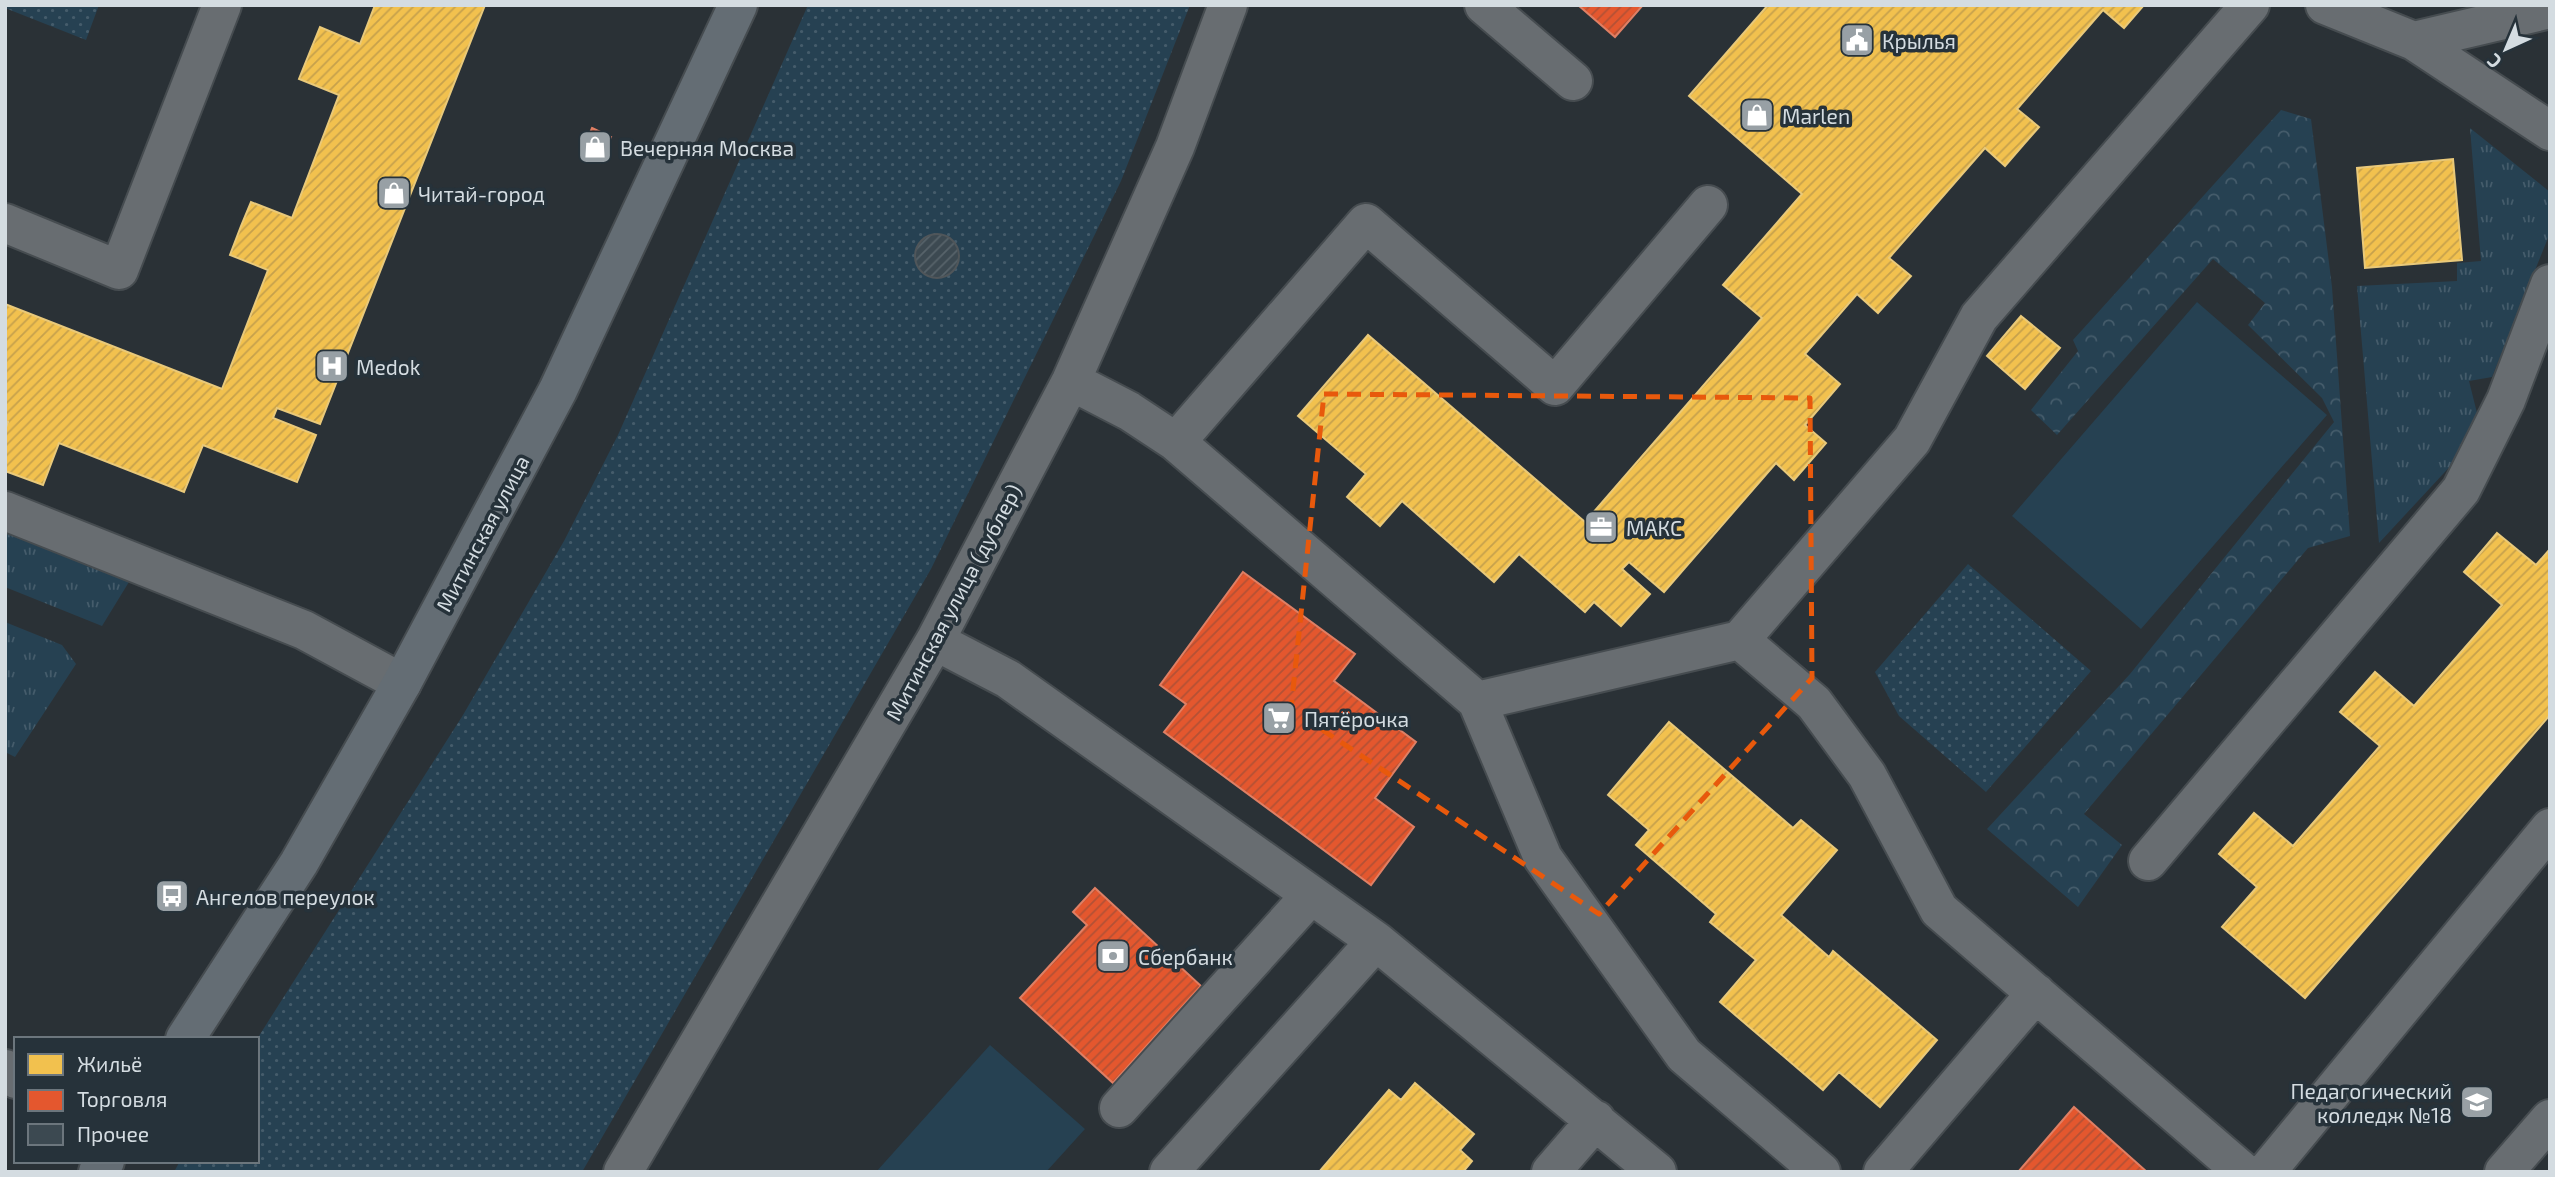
<svg xmlns="http://www.w3.org/2000/svg" width="2555" height="1177" font-family="'Exo 2',sans-serif">
	<defs>
		<pattern id="grass-tufts" width="24" height="20" patternUnits="userSpaceOnUse" patternTransform="scale(1.75)"><rect width="24" height="20" fill="#264152"/><path d="M3 7l-1-3M5 7V3M7 7l1-3M15 17l-1-3M17 17v-4M19 17l1-3" fill="none" stroke="#455c6b"/></pattern>
		<pattern id="forest-crowns" width="20" height="18" patternUnits="userSpaceOnUse" patternTransform="scale(1.75)"><rect width="20" height="18" fill="#264152"/><path d="M2 6a3 3 0 1 1 6 0M12 15a3 3 0 1 1 6 0" fill="none" stroke="#455c6b"/></pattern>
		<pattern id="park-dots" width="8" height="8" patternUnits="userSpaceOnUse" patternTransform="scale(1.75)"><rect width="8" height="8" fill="#264152"/><path d="M2 2h.1M6 6h.1" fill="none" stroke="#455c6b" stroke-width="1.8" stroke-linecap="round"/></pattern>
		<pattern id="homes-hatch" width="6" height="6" patternUnits="userSpaceOnUse" patternTransform="scale(1.75)"><rect width="6" height="6" fill="#f2c14e"/><path d="M-1 1l2-2M0 6l6-6M5 7l2-2" fill="none" stroke="#c6a14c"/></pattern>
		<pattern id="shops-hatch" width="6" height="6" patternUnits="userSpaceOnUse" patternTransform="scale(1.75)"><rect width="6" height="6" fill="#e4572e"/><path d="M-1 1l2-2M0 6l6-6M5 7l2-2" fill="none" stroke="#b35135"/></pattern>
		<pattern id="building-hatch" width="6" height="6" patternUnits="userSpaceOnUse" patternTransform="scale(1.75)"><rect width="6" height="6" fill="#3c4951"/><path d="M-1 1l2-2M0 6l6-6M5 7l2-2" fill="none" stroke="#57636a"/></pattern>
	</defs>
	<rect width="100%" height="100%" fill="#2a3136"/>
	<!-- grass -->
	<path fill="url(#grass-tufts)" d="M 2470,128 L 2550,192 L 2550,233 L 2492,377 L 2469,381 L 2478,417 L 2456,460 L 2379,543 L 2357,286 L 2457,281 L 2457,263 L 2481,261 Z
		M 5,528 L 132,577 L 102,626 L 5,587 Z
		M 5,622 L 62,645 L 76,664 L 15,757 L 5,752 Z"/>
	<!-- forest -->
	<path fill="url(#forest-crowns)" d="M 2281,110 L 2311,119 L 2332,287 L 2350,536 L 2308,548 L 2084,814 L 2122,845 L 2078,907 L 1987,829 L 2130,674 L 2334,422 L 2322,398 L 2248,325 L 2265,303 L 2213,259 L 2057,435 L 2031,410 L 2078,351 L 2073,340 Z"/>
	<!-- park -->
	<path fill="url(#park-dots)" d="M 5,5 L 99,5 L 86,40 L 5,8 Z
		M 808,5 L 1190,5 L 1121,181 L 931,569 L 582,1172 L 174,1172 L 180,1161 L 257,1161 L 257,1039 L 463,715 L 564,541 L 618,435 Z
		M 1968,564 L 2091,671 L 1986,792 L 1899,716 L 1875,672 Z"/>
	<!-- garden -->
	<path fill="#264152" d="M 2197,302 L 2327,415 L 2141,629 L 2012,516 Z
		M 990,1045 L 1085,1129 L 1046,1172 L 876,1172 Z"/>
	<!-- homes -->
	<path fill="url(#homes-hatch)" stroke="#e9c97a" stroke-width="2" d="M 375,5 L 485,5 L 320,424 L 277,408 L 273,418 L 316,435 L 297,482 L 203,445 L 184,492 L 59,443 L 43,485 L 5,471 L 5,430 L 8,422 L 5,421 L 5,304 L 222,389 L 268,270 L 230,255 L 241,226 L 251,202 L 292,218 L 339,95 L 299,79 L 309,54 L 320,27 L 360,44 Z
		M 1768,5 L 2144,5 L 2124,28 L 2103,10 L 2017,109 L 2039,127 L 2024,144 L 2005,166 L 1985,148 L 1889,258 L 1911,276 L 1878,313 L 1857,294 L 1805,354 L 1840,384 L 1805,425 L 1826,443 L 1794,480 L 1776,463 L 1664,592 L 1629,562 L 1622,569 L 1650,594 L 1621,626 L 1594,602 L 1585,612 L 1519,554 L 1494,582 L 1402,501 L 1380,526 L 1347,497 L 1366,474 L 1298,416 L 1368,335 L 1585,522 L 1762,318 L 1723,285 L 1802,194 L 1689,96 Z
		M 2453,159 L 2462,260 L 2365,268 L 2357,168 Z
		M 2021,316 L 2060,348 L 2025,389 L 1987,356 Z
		M 2497,533 L 2536,565 L 2550,549 L 2550,715 L 2305,998 L 2222,927 L 2257,887 L 2219,854 L 2254,813 L 2293,846 L 2380,746 L 2340,712 L 2375,672 L 2414,706 L 2502,605 L 2464,572 Z
		M 1669,722 L 1793,828 L 1801,820 L 1837,850 L 1781,915 L 1829,957 L 1833,951 L 1937,1040 L 1880,1107 L 1839,1072 L 1823,1090 L 1720,1002 L 1756,960 L 1710,922 L 1716,914 L 1636,845 L 1649,830 L 1608,795 Z
		M 1415,1083 L 1474,1134 L 1460,1150 L 1472,1161 L 1463,1172 L 1319,1172 L 1389,1090 L 1401,1100 Z"/>
	<!-- shops -->
	<path fill="url(#shops-hatch)" stroke="#df7f64" stroke-width="2" d="M 1578,5 L 1643,5 L 1615,37 Z
		M 592,128 L 611,137 L 600,162 L 581,154 Z
		M 1243,572 L 1355,654 L 1334,681 L 1416,742 L 1375,798 L 1414,827 L 1371,885 L 1164,732 L 1186,704 L 1160,685 Z
		M 1095,888 L 1201,986 L 1113,1083 L 1020,998 L 1087,925 L 1073,912 Z
		M 2074,1107 L 2147,1172 L 2018,1172 Z"/>
	<!-- building -->
	<path fill="url(#building-hatch)" stroke="#50565a" stroke-width="2" d="M915 256a22 22 0 1 1 44 0a22 22 0 1 1-44 0Z"/>
	<g fill="none" stroke-linecap="round" stroke-linejoin="round">
		<!-- minor casing -->
		<g stroke="#464c50" stroke-width="42">
			<path id="minor" d="M 1484,5 L 1573,81
				M 2325,5 L 2414,41 L 2550,131
				M 2414,41 L 2550,9
				M 5,223 L 119,270 L 222,5
				M 1071,381 L 1129,411 L 1176,442 L 1477,701 L 1740,640 L 1912,440 L 1979,317 L 2250,5
				M 1176,442 L 1366,223 L 1555,386 L 1708,205
				M 5,511 L 304,630 L 402,683
				M 1740,640 L 1814,703 L 1867,775 L 1939,910 L 2243,1172
				M 935,641 L 1008,679 L 1376,941 L 1657,1172
				M 1477,701 L 1543,858 L 1684,1055 L 1821,1172
				M 2148,861 L 2461,490 L 2506,400 L 2550,284
				M 5,1069 L 16,1079
				M 1119,1108 L 1311,895
				M 623,1172 L 935,641 L 1071,381 L 1175,147 L 1228,5
				M 1169,1172 L 1376,941
				M 1551,1172 L 1596,1120
				M 1883,1172 L 2036,993
				M 2266,1172 L 2550,828
				M 2504,1172 L 2550,1119"/>
		</g>
		<!-- major casing -->
		<g stroke="#464c50" stroke-width="42">
			<path id="major" d="M 185,1039 L 299,863 L 402,683 L 558,390 L 738,5
				M 98,1172 L 105,1161"/>
		</g>
		<!-- minor -->
		<use href="#minor" stroke="#686d71" stroke-width="38"/>
		<!-- major -->
		<use href="#major" stroke="#646d74" stroke-width="38"/>
	</g>
	<!-- marked area -->
	<path fill="none" stroke="#e8590c" stroke-width="5" stroke-dasharray="14 9" stroke-linejoin="round" d="M 1324,394 L 1810,398 L 1812,678 L 1599,914 L 1291,709 Z"/>
	<!-- icons -->
	<defs>
		<g id="civic-square" transform="scale(1.75)"><rect x="-9" y="-9" width="18" height="18" rx="4" fill="#98a0a5" stroke="#26323a"/><path d="M-.6-6.5H3V-4.5H.6V-3L4-1V1h2V6H-6V1h2V-1L-.6-3ZM-1.2 2.5V6h2.4V2.5Z" fill="#fff"/></g>
		<g id="shop-square" transform="scale(1.75)"><rect x="-9" y="-9" width="18" height="18" rx="4" fill="#98a0a5" stroke="#26323a"/><path d="M-5-2.5h2.3a2.7 3.5 0 0 1 5.4 0H5L5.5 6h-11ZM-1.5-2.5h3a1.5 2.3 0 0 0-3 0Z" fill="#fff"/></g>
		<g id="hospital-square" transform="scale(1.75)"><rect x="-9" y="-9" width="18" height="18" rx="4" fill="#98a0a5" stroke="#26323a"/><path d="M-5-5h3v3.5h4V-5h3V5h-3V1.5h-4V5h-3Z" fill="#fff"/></g>
		<g id="office-square" transform="scale(1.75)"><rect x="-9" y="-9" width="18" height="18" rx="4" fill="#98a0a5" stroke="#26323a"/><path d="M-6-3h4V-5.5h4V-3h4V5H-6ZM-1-4.5V-3h2v-1.5ZM-6 0V1H6V0Z" fill="#fff"/></g>
		<g id="supermarket-square" transform="scale(1.75)"><rect x="-9" y="-9" width="18" height="18" rx="4" fill="#98a0a5" stroke="#26323a"/><path d="M-6-5.5h2.5l.6 2H6L4.5 2H-2.5L-4.4-4H-6ZM-1.5 3.2a1.3 1.3 0 1 0 .1 0ZM3 3.2a1.3 1.3 0 1 0 .1 0Z" fill="#fff"/></g>
		<g id="bus-square" transform="scale(1.75)"><rect x="-9" y="-9" width="18" height="18" rx="4" fill="#98a0a5" stroke="#26323a"/><path d="M-5-6H5V4H4V6H2V4H-2V6H-4V4H-5ZM-3.5-4V0h7V-4ZM-3.5 1.2v1.5H-2V1.2ZM2 1.2v1.5H3.5V1.2Z" fill="#fff"/></g>
		<g id="bank-square" transform="scale(1.75)"><rect x="-9" y="-9" width="18" height="18" rx="4" fill="#98a0a5" stroke="#26323a"/><path d="M-6-4H6V4H-6ZM0-2.3a2.3 2.3 0 1 0 0 4.6a2.3 2.3 0 1 0 0-4.6Z" fill="#fff"/></g>
		<g id="university-square" transform="scale(1.75)"><rect x="-9" y="-9" width="18" height="18" rx="4" fill="#98a0a5" stroke="#26323a"/><path d="M0-5L7-2L0 1L-7-2ZM-4 1L0 2.5L4 1V4Q0 6-4 4Z" fill="#fff"/></g>
	</defs>
	<g fill-rule="evenodd">
		<use href="#civic-square" x="1857" y="40"/>
		<use href="#shop-square" x="1757" y="115"/>
		<use href="#shop-square" x="595" y="147"/>
		<use href="#shop-square" x="394" y="193"/>
		<use href="#hospital-square" x="332" y="366"/>
		<use href="#office-square" x="1601" y="527"/>
		<use href="#supermarket-square" x="1279" y="718"/>
		<use href="#bus-square" x="172" y="896"/>
		<use href="#bank-square" x="1113" y="956"/>
		<use href="#university-square" x="2477" y="1102"/>
	</g>
	<g text-anchor="middle" dominant-baseline="central" stroke-width="7" stroke-linejoin="round" paint-order="stroke">
		<!-- poi labels -->
		<g font-size="21" fill="#d4dce1" stroke="#26323a" text-anchor="start">
			<text x="1882" y="40">Крылья</text>
			<text x="1782" y="115">Marlen</text>
			<text x="620" y="147">Вечерняя Москва</text>
			<text x="418" y="193">Читай-город</text>
			<text x="356" y="366">Medok</text>
			<text x="1626" y="527">МАКС</text>
			<text x="1304" y="718">Пятёрочка</text>
			<text x="196" y="896">Ангелов переулок</text>
			<text x="1138" y="956">Сбербанк</text>
			<text x="2452" y="1090" text-anchor="end">Педагогический<tspan x="2452" dy="24">колледж №18</tspan></text>
		</g>
		<!-- street labels -->
		<g font-size="21" fill="#d4dce1" stroke="#26323a">
			<text transform="translate(482 533) rotate(-62)">Митинская улица</text>
			<text transform="translate(953 602) rotate(-62)">Митинская улица (дублер)</text>
		</g>
	</g>
	<!-- border -->
	<rect width="2555" height="1177" fill="none" stroke="#d4dce1" stroke-width="14"/>
	<!-- legend -->
	<rect x="14" y="1037" width="245" height="126" fill="#26323a" stroke="#6c767d" stroke-width="2"/>
	<rect x="28" y="1054" width="35" height="21" fill="#f2c14e" stroke="#6c767d" stroke-width="2"/>
	<text x="77" y="1072" font-size="21" fill="#d4dce1">Жильё</text>
	<rect x="28" y="1090" width="35" height="21" fill="#e4572e" stroke="#6c767d" stroke-width="2"/>
	<text x="77" y="1107" font-size="21" fill="#d4dce1">Торговля</text>
	<rect x="28" y="1124" width="35" height="21" fill="#3c4951" stroke="#6c767d" stroke-width="2"/>
	<text x="77" y="1142" font-size="21" fill="#d4dce1">Прочее</text>
	<!-- north arrow -->
	<g transform="translate(2506 49) rotate(224)" stroke="#26323a" stroke-width="5" paint-order="stroke">
	<path d="M0-5L12 26L0 18L-12 26Z" fill="#d4dce1"/>
	<text y="-10" font-size="19" font-weight="bold" text-anchor="middle" fill="#d4dce1">С</text>
	</g>
</svg>
